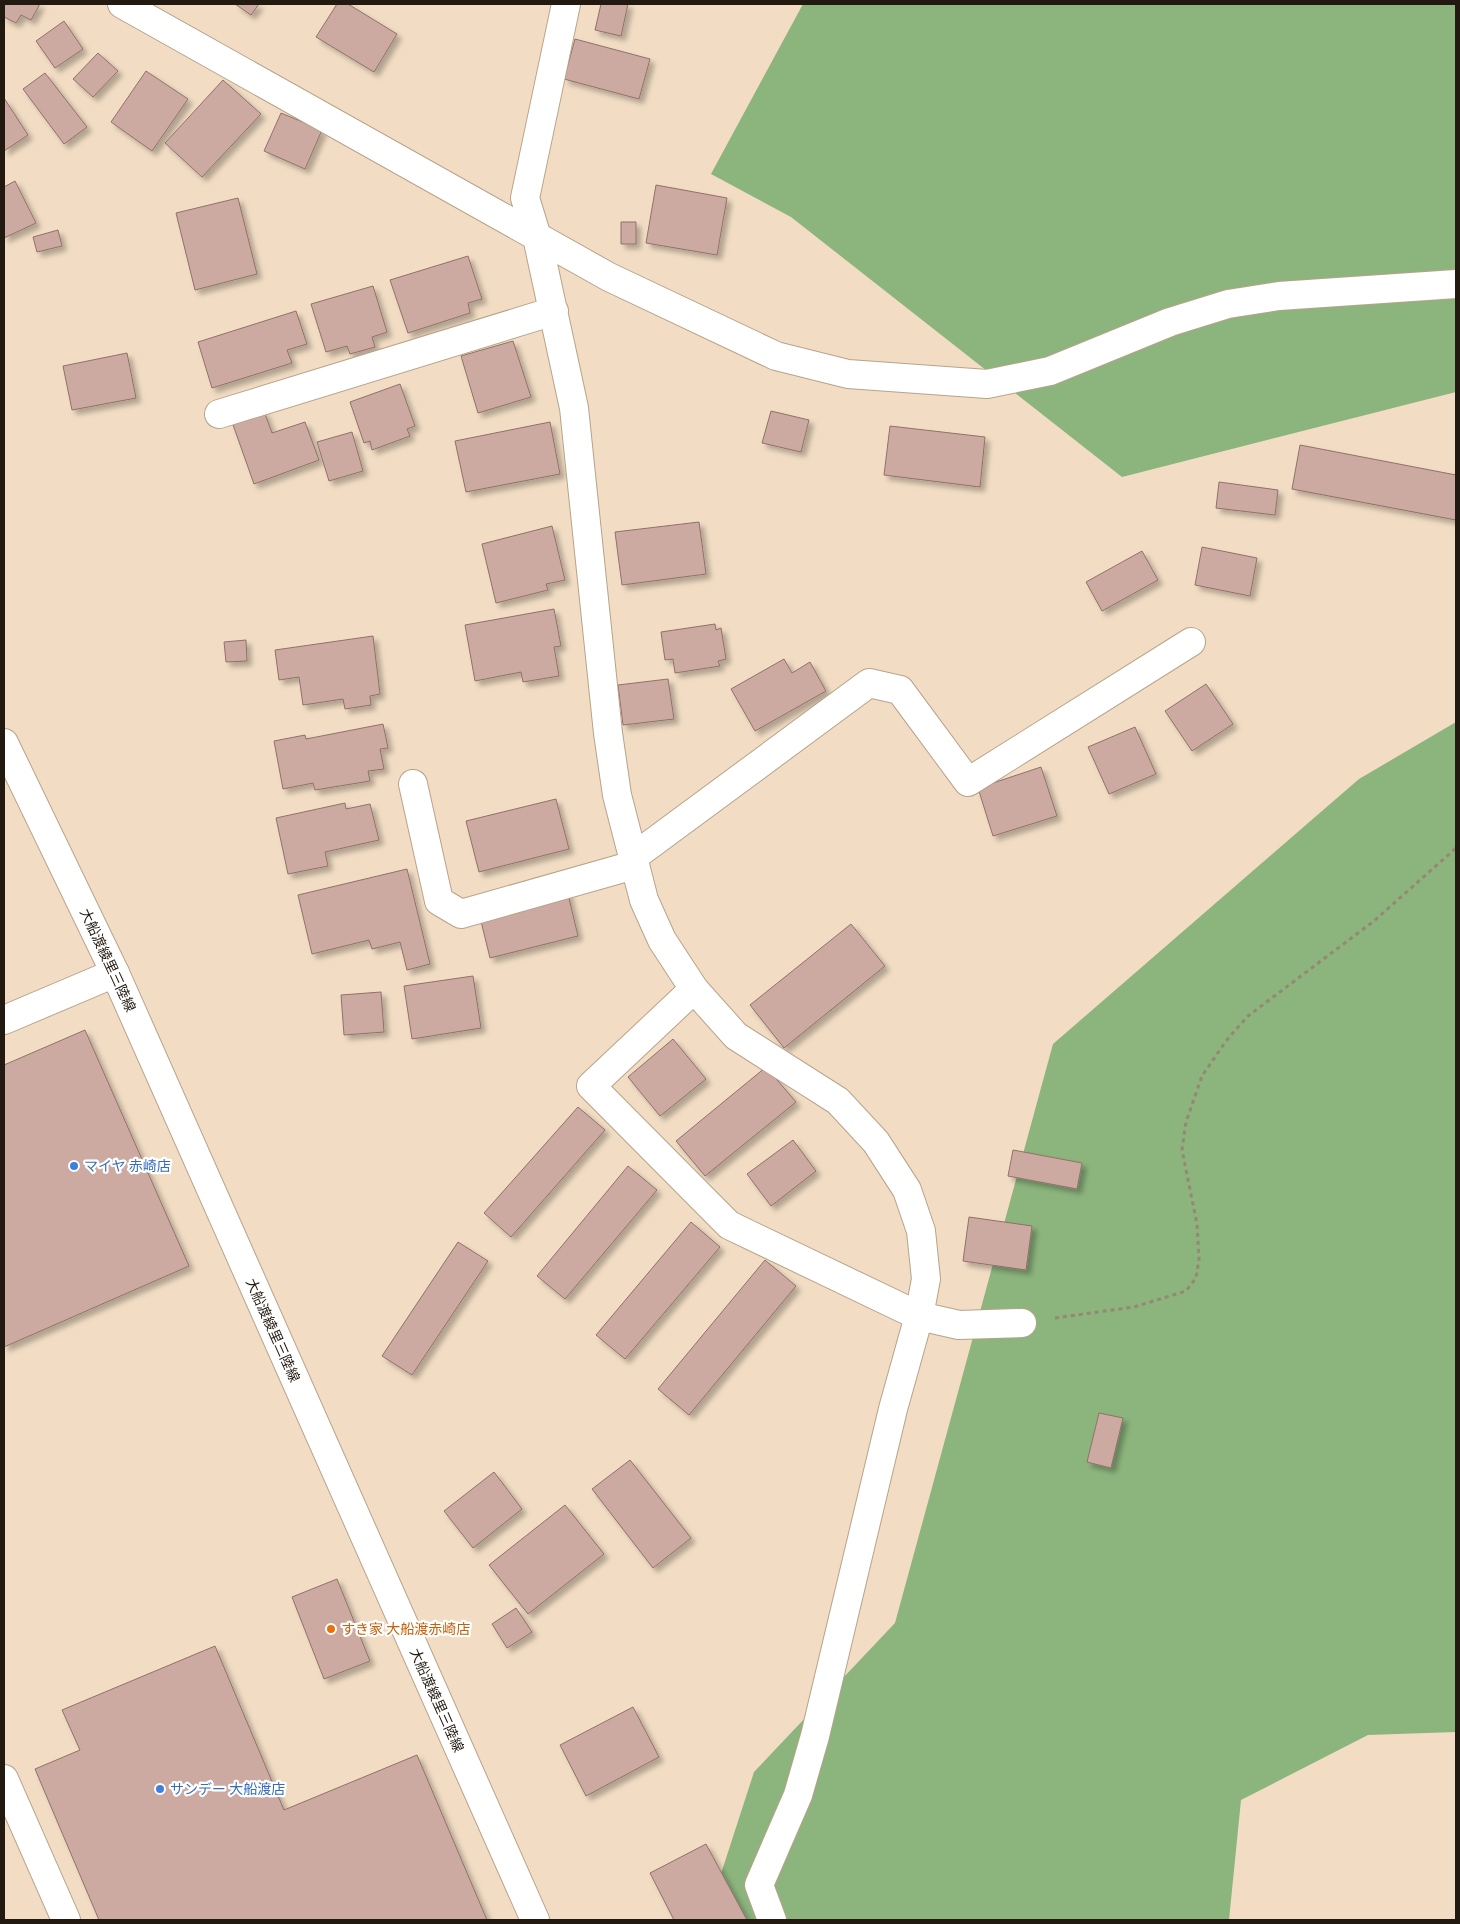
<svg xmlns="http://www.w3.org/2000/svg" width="1460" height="1924" font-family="Ubuntu,'Noto Sans JP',sans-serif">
	<defs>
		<filter id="shadow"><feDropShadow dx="4.5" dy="4.5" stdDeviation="2.5" flood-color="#0004"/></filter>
	</defs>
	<rect width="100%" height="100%" fill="#f2ddc4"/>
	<!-- forest -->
	<path fill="#8cb47d" d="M 803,4 L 1456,4 L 1456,392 L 1122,477 L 791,217 L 711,174 Z
		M 1456,722 L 1456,1732 L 1368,1735 L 1241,1800 L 1229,1920 L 706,1920 L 754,1772 L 895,1623 L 1053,1044 L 1359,779 Z"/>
	<!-- building -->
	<path fill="#ccaaa1" stroke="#907168" filter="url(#shadow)" d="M 4,4 L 40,4 L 31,20 L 21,15 L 16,23 L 4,17 Z
		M 235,4 L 259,4 L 251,15 Z
		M 337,4 L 348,4 L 397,34 L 374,72 L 316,37 Z
		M 601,4 L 628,4 L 621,36 L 595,30 Z
		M 64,21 L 83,49 L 55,68 L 36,41 Z
		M 575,39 L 650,59 L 639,99 L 564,79 Z
		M 98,53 L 118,71 L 93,97 L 73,79 Z
		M 146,71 L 188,99 L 152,151 L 111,122 Z
		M 45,73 L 87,127 L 64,144 L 23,89 Z
		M 223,80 L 261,114 L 202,177 L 165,143 Z
		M 4,98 L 28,135 L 4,151 Z
		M 281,113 L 322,130 L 305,169 L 264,151 Z
		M 15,181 L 36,223 L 4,238 L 4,187 Z
		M 656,185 L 727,198 L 717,255 L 646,243 Z
		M 238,198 L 257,274 L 195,290 L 176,213 Z
		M 621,222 L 636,222 L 636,244 L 621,244 Z
		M 58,230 L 62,246 L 37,252 L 33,237 Z
		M 468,256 L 482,299 L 468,303 L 470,313 L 408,333 L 390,280 Z
		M 373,286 L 387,332 L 372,337 L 375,347 L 350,354 L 347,346 L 326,352 L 311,304 Z
		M 296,311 L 307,344 L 287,350 L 292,363 L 212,388 L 198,342 Z
		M 513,341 L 531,397 L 478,413 L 461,356 Z
		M 127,353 L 136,398 L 72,410 L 63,366 Z
		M 400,384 L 415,426 L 407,429 L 410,436 L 372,450 L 370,441 L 364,443 L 350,402 Z
		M 264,411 L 272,433 L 305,422 L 319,460 L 254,484 L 232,422 Z
		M 771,411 L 809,420 L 801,452 L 762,443 Z
		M 550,422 L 560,474 L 466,492 L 455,441 Z
		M 890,426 L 985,437 L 980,487 L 884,475 Z
		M 352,432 L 363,471 L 329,481 L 317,442 Z
		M 1300,445 L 1456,475 L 1456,520 L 1292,489 Z
		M 1219,482 L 1278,490 L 1275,515 L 1216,508 Z
		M 699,522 L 706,574 L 622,585 L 615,532 Z
		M 552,526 L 565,580 L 546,584 L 548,590 L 496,603 L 482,544 Z
		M 1202,547 L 1257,558 L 1250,596 L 1195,585 Z
		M 1142,551 L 1158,580 L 1102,611 L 1086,582 Z
		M 554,609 L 561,646 L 554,647 L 559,676 L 523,682 L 521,672 L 475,681 L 465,625 Z
		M 715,624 L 716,630 L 721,628 L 726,659 L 718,661 L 720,666 L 675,673 L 673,659 L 665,660 L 661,632 Z
		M 373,636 L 380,694 L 370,696 L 371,705 L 345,709 L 343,699 L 303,705 L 299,677 L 279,680 L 275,650 Z
		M 246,640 L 247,661 L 226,662 L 224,642 Z
		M 784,659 L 792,673 L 810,662 L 826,691 L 755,731 L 731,689 Z
		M 668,679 L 674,719 L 623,725 L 618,685 Z
		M 1206,684 L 1233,724 L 1192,751 L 1165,711 Z
		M 383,724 L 388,748 L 380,749 L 384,769 L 368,771 L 370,781 L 315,790 L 313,783 L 283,789 L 274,741 L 305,735 L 306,739 Z
		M 1135,727 L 1156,774 L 1109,794 L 1088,747 Z
		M 1041,767 L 1057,816 L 993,836 L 978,788 Z
		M 556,799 L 569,849 L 479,872 L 466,821 Z
		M 345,803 L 346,809 L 370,804 L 379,840 L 325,852 L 328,866 L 288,874 L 276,818 Z
		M 407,869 L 430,964 L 407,970 L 400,942 L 372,949 L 369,940 L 312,954 L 298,895 Z
		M 567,890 L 578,936 L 490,958 L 479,913 Z
		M 851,924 L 885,966 L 784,1048 L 750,1005 Z
		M 473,976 L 481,1028 L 412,1039 L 404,986 Z
		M 381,992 L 384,1032 L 344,1035 L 341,995 Z
		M 85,1030 L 189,1266 L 4,1347 L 4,1065 Z
		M 673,1039 L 706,1079 L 660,1116 L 628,1077 Z
		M 766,1067 L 796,1102 L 705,1176 L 676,1141 Z
		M 578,1107 L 605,1130 L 511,1237 L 484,1213 Z
		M 793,1140 L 816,1171 L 771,1206 L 747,1174 Z
		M 1013,1150 L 1082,1163 L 1077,1189 L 1008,1176 Z
		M 628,1166 L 657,1190 L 565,1299 L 537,1276 Z
		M 969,1217 L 1032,1226 L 1026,1270 L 963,1261 Z
		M 691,1222 L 720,1247 L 625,1359 L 596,1335 Z
		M 458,1242 L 488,1261 L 412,1375 L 382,1356 Z
		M 765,1260 L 796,1286 L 689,1415 L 658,1389 Z
		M 1099,1413 L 1123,1418 L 1111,1468 L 1087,1462 Z
		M 630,1460 L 691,1538 L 653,1568 L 592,1489 Z
		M 494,1472 L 522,1509 L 473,1548 L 444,1511 Z
		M 565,1505 L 604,1554 L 528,1614 L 489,1565 Z
		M 337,1579 L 370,1661 L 324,1679 L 292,1597 Z
		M 516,1608 L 532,1632 L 507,1648 L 492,1624 Z
		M 215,1646 L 284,1810 L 417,1755 L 487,1920 L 99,1920 L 35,1769 L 80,1750 L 62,1710 Z
		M 633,1707 L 659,1757 L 586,1796 L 560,1745 Z
		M 706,1844 L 747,1920 L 674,1920 L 650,1873 Z"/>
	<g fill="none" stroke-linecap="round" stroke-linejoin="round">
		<!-- street casing -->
		<g stroke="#b7a38a" stroke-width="30">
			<path id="street" d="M 122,4 L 609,277 L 776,356 L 848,374 L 987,384 L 1050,371 L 1170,322 L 1228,304 L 1279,296 L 1456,284
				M 566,4 L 525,198 L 537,237 L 574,408 L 608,733 L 617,795 L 644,900 L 662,940 L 694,989 L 736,1036 L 838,1101 L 876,1142 L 907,1190 L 921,1231 L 926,1279 L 919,1316 L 893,1409 L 815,1736 L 798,1795 L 759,1885 L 772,1920
				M 219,414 L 554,311
				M 413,784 L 439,901 L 461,914 L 634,865
				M 632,858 L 869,683 L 900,690 L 968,782 L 1191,642
				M 694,989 L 591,1086 L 729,1225 L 919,1316 L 959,1325 L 1022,1323"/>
		</g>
		<!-- secondary casing -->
		<g stroke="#b7a38a" stroke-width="30">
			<path id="secondary" d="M 4,1020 L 115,973
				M 4,1779 L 66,1920"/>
		</g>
		<!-- primary casing -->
		<g stroke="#b7a38a" stroke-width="30">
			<path id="primary" d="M 4,743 L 115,973 L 535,1920"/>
		</g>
		<!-- path -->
		<path stroke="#968775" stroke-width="3" stroke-dasharray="4 4" stroke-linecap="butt" d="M 1055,1318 L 1134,1307 L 1186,1291 L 1196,1278 L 1199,1259 L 1197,1224 L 1182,1150 L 1186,1122 L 1202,1076 L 1226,1041 L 1248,1016 L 1374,921 L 1456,848"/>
		<!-- street -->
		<use href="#street" stroke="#fff" stroke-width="28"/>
		<!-- secondary -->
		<use href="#secondary" stroke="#fff" stroke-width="28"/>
		<!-- primary -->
		<use href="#primary" stroke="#fff" stroke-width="28"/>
	</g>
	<!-- markers -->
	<g fill="#3f7fe0" stroke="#fff" stroke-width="2">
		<circle cx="74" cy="1166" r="5"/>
		<circle cx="160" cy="1789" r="5"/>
	</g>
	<circle fill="#e8710a" stroke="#fff" stroke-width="2" cx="331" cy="1629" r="5"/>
	<g text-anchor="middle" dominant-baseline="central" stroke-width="4.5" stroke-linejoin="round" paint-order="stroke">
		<!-- street labels -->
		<g font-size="14" fill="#221a11" stroke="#fff">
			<text transform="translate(108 960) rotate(65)">大船渡綾里三陸線</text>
			<text transform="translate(273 1330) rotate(66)">大船渡綾里三陸線</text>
			<text transform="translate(437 1700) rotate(66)">大船渡綾里三陸線</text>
		</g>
		<!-- shop labels -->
		<g font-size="14" fill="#366cbe" stroke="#fff" text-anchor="start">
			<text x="84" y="1166">マイヤ 赤崎店</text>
			<text x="170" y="1789">サンデー 大船渡店</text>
		</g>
		<!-- food labels -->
		<g font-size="14" fill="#c56008" stroke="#fff" text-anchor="start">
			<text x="341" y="1629">すき家 大船渡赤崎店</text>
		</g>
	</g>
	<!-- border -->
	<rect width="1460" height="1924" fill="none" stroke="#221a11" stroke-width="10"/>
</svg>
